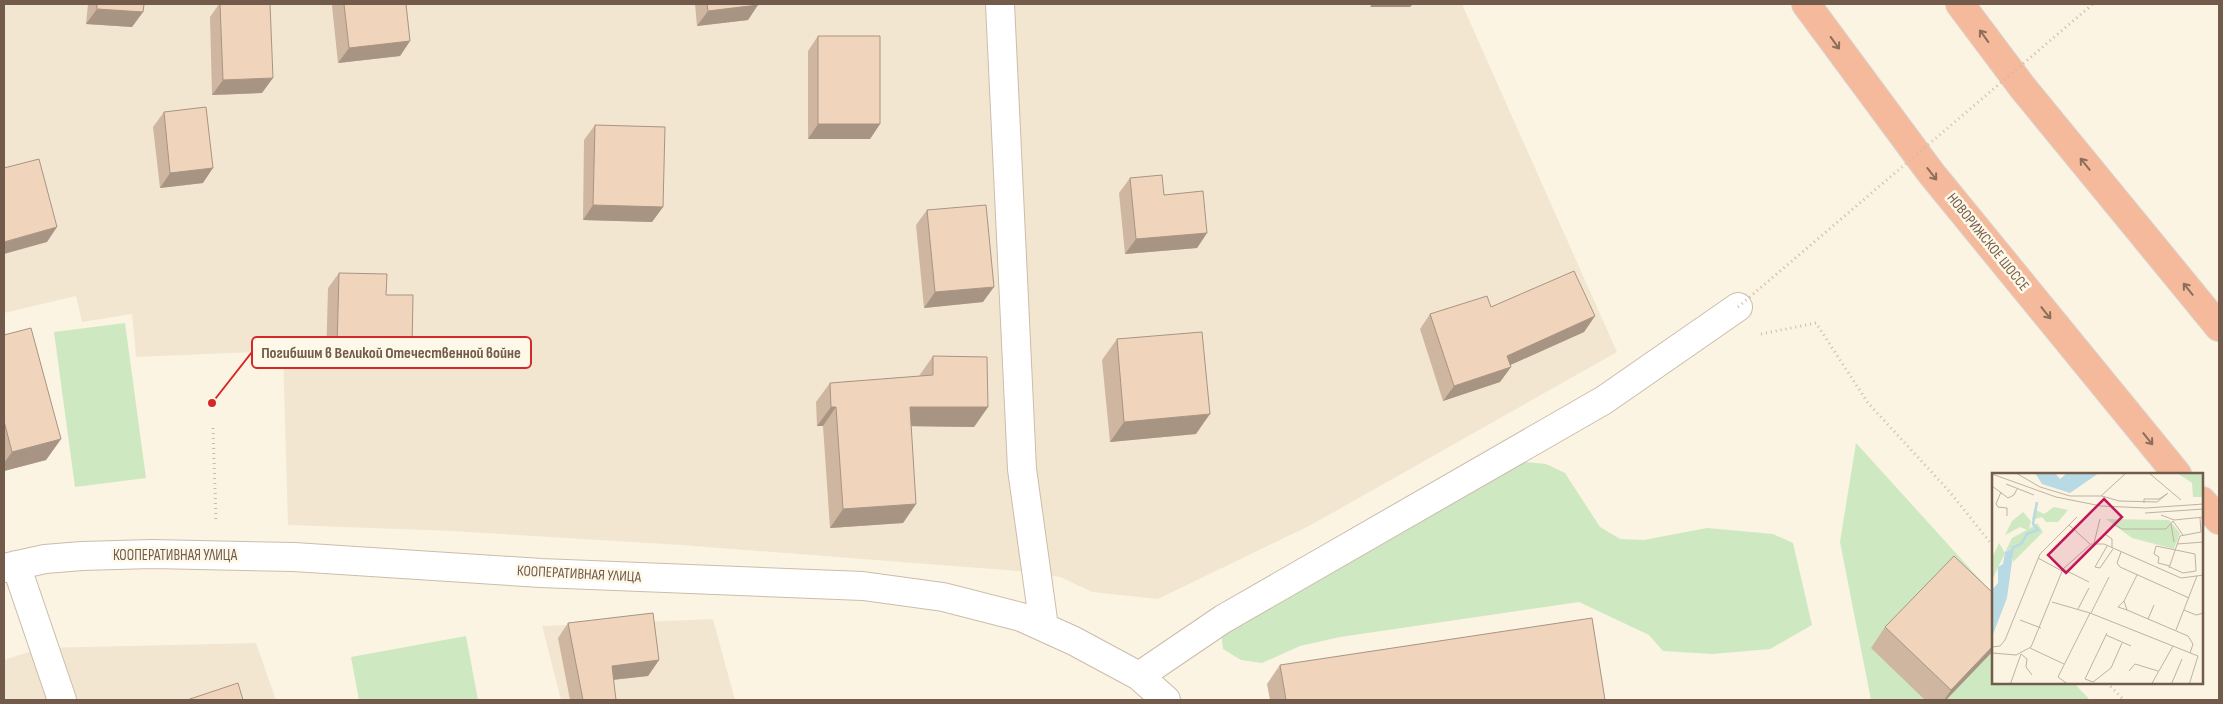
<svg xmlns="http://www.w3.org/2000/svg" width="2223" height="704" font-family="'Sofia Sans Condensed',sans-serif">
	<rect width="100%" height="100%" fill="#fbf4e3"/>
	<!-- residential -->
	<path fill="#f3e6d1" d="M 4,4 L 1462,4 L 1617,352 L 1311,525 L 1158,599 L 1092,592 L 1060,577 L 1019,571 L 681,545 L 452,531 L 288,525 L 283,351 L 136,357 L 132,314 L 82,322 L 76,296 L 4,313 Z
		M 713,619 L 735,700 L 561,700 L 542,626 Z
		M 256,643 L 276,700 L 4,700 L 4,660 L 41,648 Z"/>
	<!-- green -->
	<path fill="#cee8c2" d="M 125,323 L 146,478 L 75,487 L 54,332 Z
		M 1856,443 L 1993,594 L 1993,683 L 2074,683 L 2090,700 L 1871,700 L 1840,542 Z
		M 1525,462 L 1546,464 L 1565,473 L 1600,527 L 1620,539 L 1644,540 L 1707,528 L 1773,534 L 1793,543 L 1812,625 L 1770,649 L 1712,654 L 1663,651 L 1649,635 L 1579,602 L 1340,637 L 1300,646 L 1262,663 L 1241,660 L 1223,649 L 1221,631 Z
		M 466,636 L 478,700 L 359,700 L 351,657 Z"/>
	<g fill="none" stroke-linecap="round" stroke-linejoin="round">
		<!-- minor casing -->
		<g stroke="#ccbcaa" stroke-width="30">
			<path id="minor" d="M 1000,4 L 1022,469 L 1044,627
				M 16,565 L 62,700
				M 4,568 L 45,559 L 82,556 L 152,554 L 294,557 L 541,573 L 863,586 L 943,597 L 1021,617 L 1074,641 L 1139,676 L 1166,700
				M 1139,676 L 1223,619 L 1604,400 L 1738,307"/>
		</g>
		<!-- highway casing -->
		<g stroke="#dad4d0" stroke-width="30">
			<path id="highway" d="M 1806,4 L 1931,173 L 2177,474
				M 1960,4 L 2023,88 L 2219,327
				M 2202,501 L 2219,520"/>
		</g>
		<!-- path -->
		<path stroke="#d4b89f" stroke-width="3" stroke-dasharray="1 4" stroke-linecap="butt" d="M 1761,334 L 1816,323 L 1868,403 L 1949,491 L 1993,546
			M 213,428 L 216,520
			M 2107,683 L 2124,700"/>
		<!-- minor -->
		<use href="#minor" stroke="#fff" stroke-width="28"/>
		<!-- highway -->
		<use href="#highway" stroke="#f4ba9b" stroke-width="28"/>
		<!-- path-bridge -->
		<path stroke="#d4b89f" stroke-width="3" stroke-dasharray="1 4" stroke-linecap="butt" d="M 1738,307 L 2093,4"/>
	</g>
	<!-- wall -->
	<path fill="#ceb6a1" d="M 88,4 L 144,4 L 143,12 L 132,27 L 86,24 Z
		M 219,4 L 270,4 L 262,93 L 212,95 L 210,17 Z
		M 333,4 L 406,4 L 410,41 L 400,56 L 338,63 L 332,6 Z
		M 695,4 L 758,4 L 748,20 L 697,26 Z
		M 818,36 L 880,124 L 870,139 L 808,139 L 808,51 Z
		M 164,112 L 203,183 L 160,188 L 153,127 Z
		M 595,125 L 663,207 L 652,222 L 583,220 L 584,140 Z
		M 1130,178 L 1164,195 L 1207,233 L 1197,248 L 1125,254 L 1119,193 Z
		M 927,210 L 983,302 L 924,308 L 916,225 Z
		M 339,273 L 386,295 L 401,363 L 326,362 L 328,288 Z
		M 1491,307 L 1595,316 L 1584,332 L 1510,365 L 1511,367 L 1500,382 L 1443,401 L 1420,329 L 1430,314 Z
		M 4,335 L 61,439 L 46,460 L 4,471 Z
		M 1117,339 L 1196,434 L 1110,442 L 1102,360 Z
		M 933,356 L 988,407 L 974,427 L 911,426 L 916,504 L 903,523 L 830,528 L 823,426 L 817,426 L 816,402 L 830,383 L 919,376 Z
		M 568,623 L 659,660 L 648,676 L 613,680 L 616,700 L 570,700 L 558,638 Z
		M 1885,627 L 1993,651 L 1946,700 L 1925,700 L 1871,648 Z
		M 1280,665 L 1605,700 L 1270,700 L 1267,684 Z"/>
	<!-- shaded-wall -->
	<path fill="#a89483" d="M 1372,4 L 1413,4 L 1410,7 L 1370,7 Z
		M 758,5 L 748,20 L 697,26 L 708,11 Z
		M 97,9 L 143,12 L 132,27 L 86,24 Z
		M 410,41 L 400,56 L 338,63 L 349,48 Z
		M 273,78 L 262,93 L 212,95 L 223,80 Z
		M 818,124 L 880,124 L 870,139 L 808,139 Z
		M 213,168 L 203,183 L 160,188 L 170,173 Z
		M 593,205 L 663,207 L 652,222 L 583,220 Z
		M 57,227 L 47,242 L 4,254 L 4,242 Z
		M 1207,233 L 1197,248 L 1125,254 L 1136,239 Z
		M 994,287 L 983,302 L 924,308 L 935,292 Z
		M 1595,316 L 1584,332 L 1497,371 L 1507,356 Z
		M 337,347 L 412,348 L 401,363 L 326,362 Z
		M 1511,367 L 1500,382 L 1443,401 L 1454,386 Z
		M 831,407 L 836,407 L 823,426 L 817,426 Z
		M 910,407 L 988,407 L 974,427 L 896,426 Z
		M 1210,414 L 1196,434 L 1110,442 L 1124,422 Z
		M 61,439 L 46,460 L 4,471 L 4,463 L 12,452 Z
		M 916,504 L 903,523 L 830,528 L 843,509 Z
		M 1993,646 L 1993,651 L 1946,700 L 1944,700 L 1951,690 Z
		M 659,660 L 648,676 L 601,681 L 612,666 Z"/>
	<!-- building -->
	<path fill="#f0d4bb" stroke="#a89483" d="M 97,4 L 144,4 L 143,12 L 97,9 Z
		M 220,4 L 270,4 L 273,78 L 223,80 Z
		M 344,4 L 406,4 L 410,41 L 349,48 Z
		M 707,4 L 758,4 L 758,5 L 708,11 Z
		M 818,36 L 880,36 L 880,124 L 818,124 Z
		M 206,107 L 213,168 L 170,173 L 164,112 Z
		M 595,125 L 665,127 L 663,207 L 593,205 Z
		M 39,159 L 57,227 L 4,242 L 4,168 Z
		M 1162,175 L 1164,195 L 1203,191 L 1207,233 L 1136,239 L 1130,178 Z
		M 986,205 L 994,287 L 935,292 L 927,210 Z
		M 1574,271 L 1595,316 L 1507,356 L 1511,367 L 1454,386 L 1430,314 L 1487,296 L 1491,307 Z
		M 339,273 L 387,274 L 386,295 L 413,295 L 412,348 L 337,347 Z
		M 31,328 L 61,439 L 12,452 L 4,421 L 4,335 Z
		M 1202,332 L 1210,414 L 1124,422 L 1117,339 Z
		M 933,356 L 987,357 L 988,407 L 910,407 L 916,504 L 843,509 L 836,407 L 831,407 L 830,383 L 933,375 Z
		M 1954,556 L 1993,593 L 1993,646 L 1951,690 L 1885,627 Z
		M 653,613 L 659,660 L 612,666 L 616,700 L 583,700 L 568,623 Z
		M 1592,618 L 1605,700 L 1286,700 L 1280,665 Z
		M 238,683 L 243,700 L 187,700 Z"/>
	<!-- one-way arrows -->
	<defs><path id="oneway-shaft" d="M-6 0H5M1.5-3L5.5 0L1.5 3" fill="none" stroke-width="1.6" stroke-linecap="round" stroke-linejoin="round" transform="scale(1.25)"/></defs>
	<g stroke="#8c6e5a">
		<use href="#oneway-shaft" transform="translate(1984 36) rotate(-126)"/>
		<use href="#oneway-shaft" transform="translate(1835 43) rotate(54)"/>
		<use href="#oneway-shaft" transform="translate(2085 164) rotate(-129)"/>
		<use href="#oneway-shaft" transform="translate(1932 174) rotate(52)"/>
		<use href="#oneway-shaft" transform="translate(2188 289) rotate(-129)"/>
		<use href="#oneway-shaft" transform="translate(2046 313) rotate(51)"/>
		<use href="#oneway-shaft" transform="translate(2148 439) rotate(51)"/>
	</g>
	<g text-anchor="middle" dominant-baseline="central" stroke-width="5" stroke-linejoin="round" paint-order="stroke">
		<!-- street labels -->
		<g font-size="15" fill="#725b4a" stroke="#fef8e9">
			<text transform="translate(1988 242) rotate(51)">НОВОРИЖСКОЕ ШОССЕ</text>
			<text x="175" y="555">КООПЕРАТИВНАЯ УЛИЦА</text>
			<text transform="translate(579 574) rotate(3)">КООПЕРАТИВНАЯ УЛИЦА</text>
		</g>
	</g>
	<!-- overview -->
	<g transform="translate(1992 473)">
		<rect width="211" height="211" fill="#fbf4e3"/>
		<path d="M 185,0 L 211,0 L 211,24 L 201,24 L 200,10 ZM 62,34 L 76,37 L 66,49 L 54,49 L 50,44 L 40,47 L 42,36 L 52,41 ZM 31,39 L 39,48 L 37,56 L 45,50 L 51,59 L 21,89 L 19,75 L 13,79 L 20,65 L 35,57 L 28,54 L 13,62 L 20,48 ZM 114,46 L 177,47 L 188,60 L 182,76 L 140,65 ZM 7,70 L 13,80 L 0,107 L 0,85 Z" fill="#cee8c2"/>
		<path d="M 43,0 L 63,0 L 68,6 L 75,0 L 107,0 L 78,20 L 50,11 ZM 22,74 L 15,125 L 0,164 L 0,117 L 6,110 L 6,94 L 11,91 L 13,79 Z" fill="#b8dae4"/>
		<path fill="none" stroke="#b8dae4" stroke-width="2.5" d="M 20,75 L 29,71 L 35,61 L 46,57 L 41,51 L 45,29"/>
		<path fill="none" stroke="#c0b2a1" stroke-width="1" d="M 24,0 L 48,14 L 78,23 L 110,23 L 127,28 L 165,29 L 176,20M 157,0 L 189,27M 0,1 L 64,24 L 109,33 L 154,35 L 212,31M 14,11 L 42,22M 0,13 L 16,25 L 22,22 L 25,16M 9,19 L 4,31 L 6,34 L 15,35 L 15,43M 109,23 L 134,0M 152,30 L 152,26 L 167,26 L 175,21M 153,40 L 212,36M 169,42 L 182,47 L 212,44M 181,48 L 191,62M 179,51 L 182,69M 77,52 L 98,71M 123,52 L 130,56 L 174,56 L 181,48M 113,61 L 120,66 L 120,75M 102,70 L 108,46M 185,71 L 212,69M 115,73 L 103,94 L 108,95 L 121,76M 129,79 L 125,90 L 128,94 L 197,125M 46,85 L 70,98M 178,94 L 191,100 L 204,98 L 203,81 L 164,73 L 162,81 L 167,84 L 166,90 L 178,93M 177,95 L 188,63 L 209,59 L 208,45M 71,96 L 97,109M 145,102 L 132,128 L 135,137 L 196,163 L 201,171 L 198,180M 132,128 L 126,134 L 135,137M 60,129 L 98,140 L 206,183 L 197,212M 86,136 L 97,115M 192,137 L 204,142 L 212,140M 99,140 L 117,104M 156,146 L 162,132M 28,147 L 49,155M 184,157 L 205,103M 115,160 L 93,206 L 101,209 L 119,195 L 130,170M 114,162 L 139,173M 0,174 L 8,173 L 13,167 L 48,81 L 85,44M 38,175 L 72,191M 0,180 L 24,182 L 39,174 L 71,96 L 99,71 L 112,71 L 189,105 L 212,102M 137,198 L 143,191 L 166,198M 18,212 L 29,181 L 35,186 L 34,194 L 40,202M 77,212 L 66,204 L 98,140M 159,212 L 181,173M 179,212 L 190,186"/>
		<path fill="#c2185b" fill-opacity="0.15" stroke="#c2185b" stroke-width="2.5" d="M 112,26 L 130,44 L 74,100 L 56,82 Z"/>
		<rect width="211" height="211" fill="none" stroke="#725b4a" stroke-width="2.5"/>
	</g>
	<!-- callouts -->
	<path fill="none" stroke="#d62828" stroke-width="2" d="M212 403L252 352"/>
	<circle fill="#d62828" stroke="#fef8e9" stroke-width="2" cx="212" cy="403" r="5"/>
	<rect fill="#fef8e9" stroke="#d62828" stroke-width="2" x="252" y="337" width="279" height="31" rx="5"/>
	<g font-size="16" text-anchor="middle" font-weight="bold" fill="#725b4a">
		<text x="391" y="358">Погибшим в Великой Отечественной войне</text>
	</g>
	<!-- border -->
	<rect width="2223" height="704" fill="none" stroke="#725b4a" stroke-width="10"/>
</svg>
